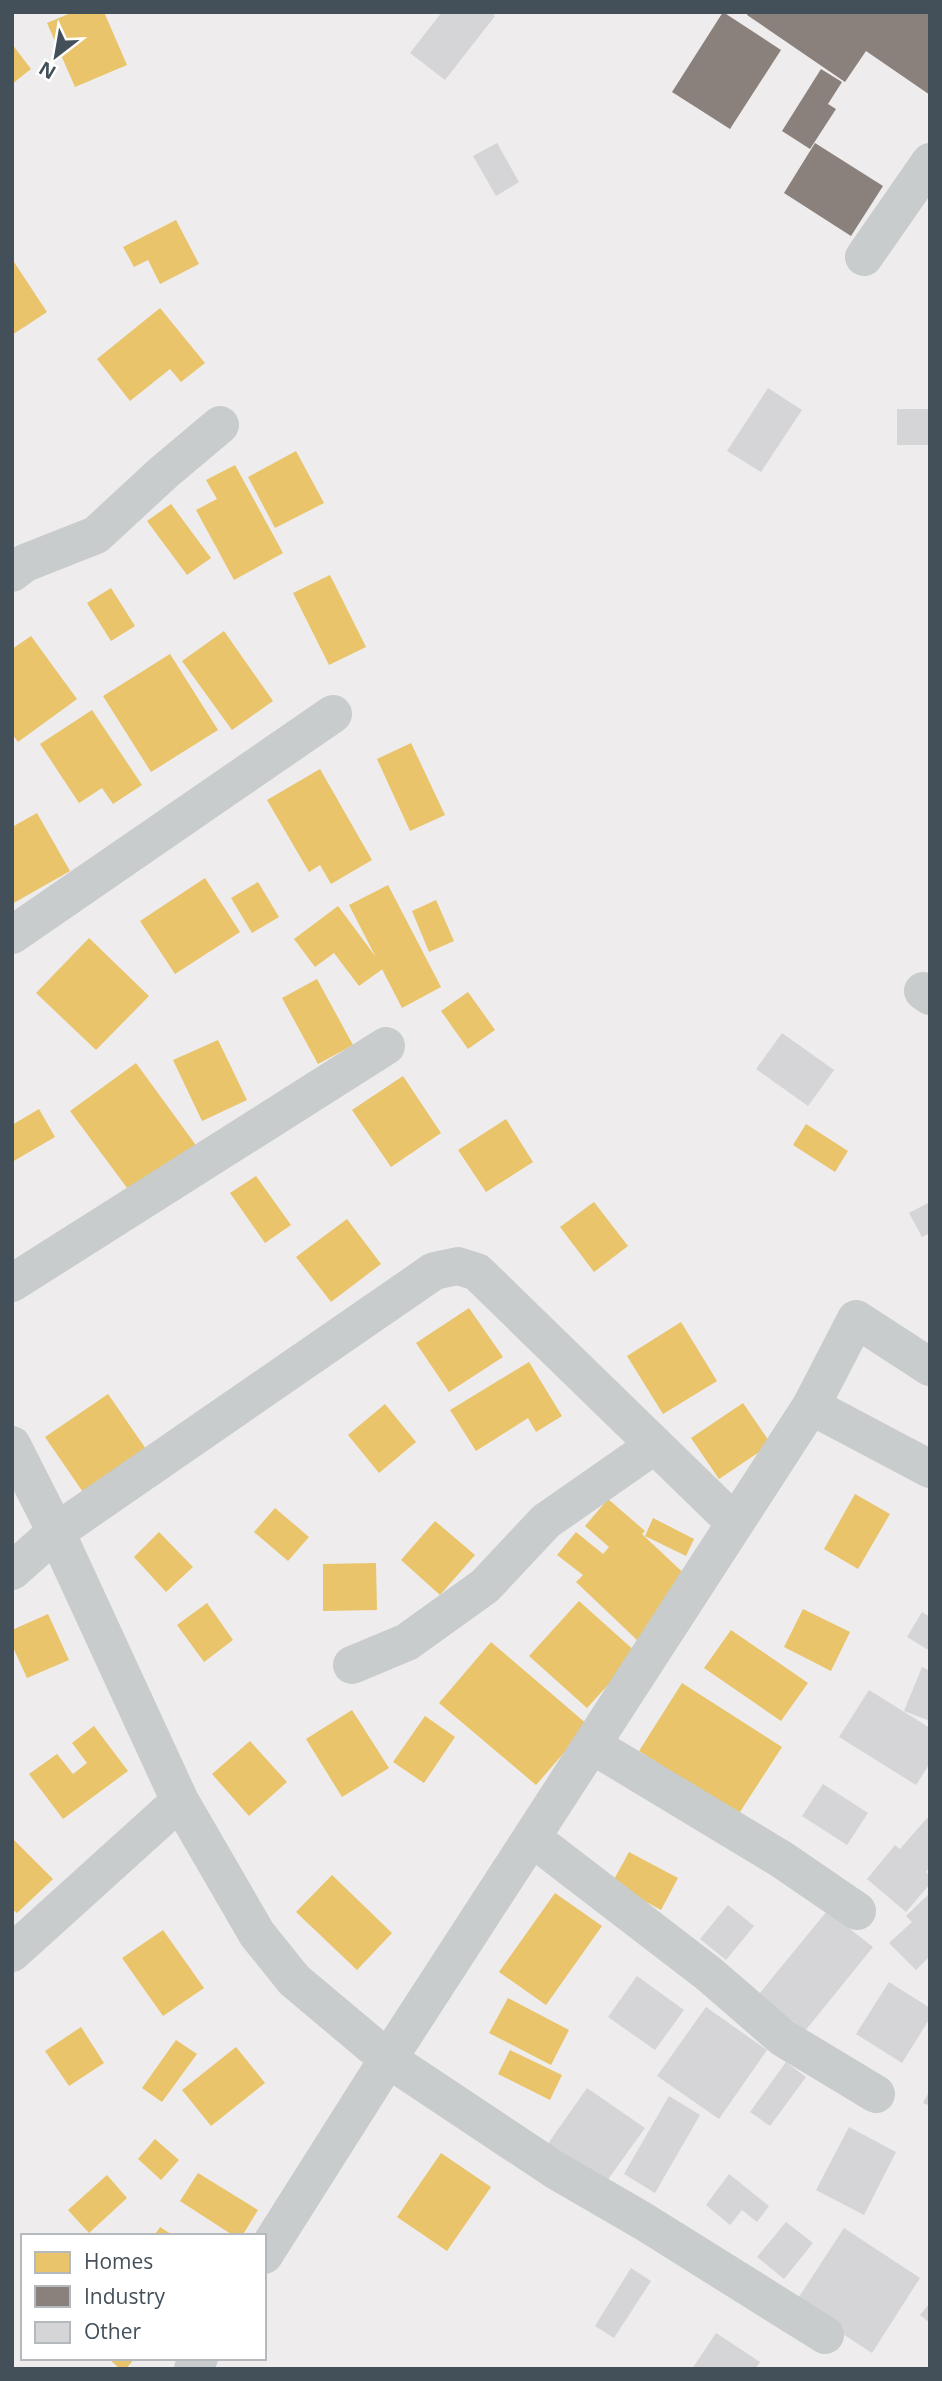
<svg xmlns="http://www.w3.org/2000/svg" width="942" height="2381" font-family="'Open Sans',sans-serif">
	<rect width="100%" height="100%" fill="#eeecec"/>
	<!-- homes -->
	<path fill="#e9c46a" d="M 73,12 L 104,12 L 127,65 L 75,87 L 47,23 Z
		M 12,44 L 31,69 L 12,84 Z
		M 176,220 L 199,264 L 160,284 L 148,260 L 134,267 L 123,247 Z
		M 12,259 L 47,312 L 12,335 Z
		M 160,308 L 205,363 L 181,382 L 170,369 L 130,401 L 97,359 Z
		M 296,451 L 324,503 L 275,528 L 248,477 Z
		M 235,465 L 283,553 L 234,580 L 196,510 L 217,499 L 206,480 Z
		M 171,504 L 211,558 L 187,575 L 147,521 Z
		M 330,575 L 366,647 L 329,665 L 293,593 Z
		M 111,588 L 135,626 L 111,641 L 87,603 Z
		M 224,631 L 273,701 L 232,730 L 182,661 Z
		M 31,636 L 77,699 L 18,742 L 12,734 L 12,649 Z
		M 170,654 L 218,730 L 151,772 L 103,696 Z
		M 92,710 L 142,785 L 113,804 L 102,788 L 79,803 L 40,744 Z
		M 411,743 L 445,815 L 410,831 L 377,759 Z
		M 320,769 L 372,860 L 331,884 L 320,865 L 309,872 L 267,800 Z
		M 37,813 L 70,871 L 12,904 L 12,827 Z
		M 205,878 L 240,932 L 175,974 L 140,921 Z
		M 258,882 L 279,917 L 252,933 L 231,898 Z
		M 388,885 L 441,987 L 402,1008 L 349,905 Z
		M 436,900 L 454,941 L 429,952 L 412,911 Z
		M 338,906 L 384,968 L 359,986 L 334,953 L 315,967 L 294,939 Z
		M 89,938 L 149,996 L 96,1050 L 36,993 Z
		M 317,979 L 353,1045 L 318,1064 L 282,998 Z
		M 468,992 L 495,1030 L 468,1049 L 441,1011 Z
		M 218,1040 L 247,1100 L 202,1121 L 173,1060 Z
		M 136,1063 L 198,1148 L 133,1196 L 70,1111 Z
		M 403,1076 L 441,1133 L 391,1167 L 352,1110 Z
		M 39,1109 L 55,1137 L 12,1162 L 12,1125 Z
		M 506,1119 L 533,1162 L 486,1192 L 458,1150 Z
		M 806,1124 L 848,1151 L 835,1172 L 793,1145 Z
		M 256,1176 L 291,1225 L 265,1243 L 230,1193 Z
		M 594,1202 L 628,1246 L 594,1272 L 560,1227 Z
		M 347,1219 L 381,1264 L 331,1302 L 296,1257 Z
		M 469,1308 L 503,1357 L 449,1392 L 416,1343 Z
		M 681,1322 L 717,1381 L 663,1414 L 627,1356 Z
		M 529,1362 L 562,1416 L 536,1432 L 528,1418 L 476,1451 L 450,1410 Z
		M 108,1394 L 148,1452 L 85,1495 L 45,1437 Z
		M 743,1403 L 771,1444 L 719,1479 L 691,1438 Z
		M 385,1404 L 416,1442 L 379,1473 L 348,1435 Z
		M 855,1494 L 890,1514 L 858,1569 L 824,1549 Z
		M 608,1499 L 645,1531 L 642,1534 L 693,1582 L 637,1640 L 576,1582 L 583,1575 L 557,1555 L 576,1532 L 603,1554 L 609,1547 L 585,1526 Z
		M 275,1508 L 309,1537 L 288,1561 L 254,1532 Z
		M 653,1518 L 694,1539 L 686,1556 L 645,1536 Z
		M 435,1521 L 475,1555 L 440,1595 L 401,1560 Z
		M 159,1532 L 193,1567 L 166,1592 L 134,1557 Z
		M 376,1563 L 377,1610 L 323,1611 L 323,1564 Z
		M 579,1601 L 637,1653 L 587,1708 L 529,1656 Z
		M 207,1603 L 233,1640 L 204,1662 L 177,1625 Z
		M 803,1609 L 850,1632 L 831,1671 L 784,1647 Z
		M 48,1614 L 69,1660 L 27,1678 L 12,1645 L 12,1630 Z
		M 731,1630 L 808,1683 L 781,1721 L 704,1668 Z
		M 491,1642 L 588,1725 L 536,1785 L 439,1703 Z
		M 682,1683 L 782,1747 L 738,1815 L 639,1751 Z
		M 352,1710 L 389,1768 L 342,1797 L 306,1739 Z
		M 425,1716 L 455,1737 L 424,1783 L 393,1762 Z
		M 94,1726 L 128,1771 L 63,1819 L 29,1774 L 57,1754 L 73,1774 L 87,1763 L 72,1743 Z
		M 250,1741 L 287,1782 L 249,1816 L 212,1774 Z
		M 12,1838 L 53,1879 L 17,1913 L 12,1909 Z
		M 629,1852 L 678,1878 L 661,1910 L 612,1883 Z
		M 332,1875 L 392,1933 L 357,1970 L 296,1912 Z
		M 555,1893 L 602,1926 L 546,2005 L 499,1972 Z
		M 163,1930 L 204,1988 L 163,2016 L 122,1958 Z
		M 508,1998 L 569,2030 L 551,2065 L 489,2033 Z
		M 81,2027 L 104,2063 L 69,2086 L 45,2051 Z
		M 176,2040 L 197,2054 L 162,2102 L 142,2088 Z
		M 236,2047 L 265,2083 L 211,2126 L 182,2090 Z
		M 510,2050 L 562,2075 L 550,2100 L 498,2074 Z
		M 155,2139 L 179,2160 L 161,2180 L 138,2159 Z
		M 441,2153 L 491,2187 L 447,2251 L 397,2217 Z
		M 198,2173 L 258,2210 L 242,2236 L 234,2236 L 180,2201 Z
		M 107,2175 L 127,2198 L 89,2233 L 68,2210 Z
		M 160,2227 L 174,2236 L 154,2236 Z
		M 108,2358 L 135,2358 L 126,2369 L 120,2369 Z"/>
	<!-- industry -->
	<path fill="#8a817c" d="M 723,12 L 781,50 L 730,129 L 672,92 Z
		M 748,12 L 930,12 L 930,95 L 866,51 L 845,82 L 747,15 Z
		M 821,69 L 842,82 L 828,104 L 836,109 L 810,149 L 782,131 Z
		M 815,143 L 883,186 L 851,236 L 784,193 Z"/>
	<!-- building -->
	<path fill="#d5d4d7" d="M 442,12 L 491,12 L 495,16 L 445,80 L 410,53 Z
		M 497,143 L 519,182 L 496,196 L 473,156 Z
		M 768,388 L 802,410 L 761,472 L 727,451 Z
		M 897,409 L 930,409 L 930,445 L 897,445 Z
		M 782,1033 L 834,1070 L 808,1106 L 756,1069 Z
		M 930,1202 L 930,1233 L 922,1237 L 909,1213 Z
		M 922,1612 L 930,1617 L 930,1651 L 907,1637 Z
		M 922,1667 L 930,1671 L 930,1721 L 904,1711 Z
		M 869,1690 L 930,1728 L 930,1763 L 916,1785 L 839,1737 Z
		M 823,1784 L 868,1813 L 847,1845 L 802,1816 Z
		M 927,1818 L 930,1820 L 930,1867 L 926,1872 L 930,1876 L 930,1884 L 906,1912 L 867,1879 L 895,1845 L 900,1849 Z
		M 930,1893 L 930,1956 L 916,1970 L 889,1943 L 912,1922 L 906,1916 Z
		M 728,1905 L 754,1926 L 726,1960 L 700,1939 Z
		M 827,1911 L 873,1947 L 805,2031 L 759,1994 Z
		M 637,1976 L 684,2010 L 655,2050 L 608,2017 Z
		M 889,1982 L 930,2008 L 930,2018 L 902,2063 L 856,2034 Z
		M 706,2007 L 767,2050 L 719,2119 L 657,2076 Z
		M 786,2062 L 806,2077 L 770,2126 L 750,2112 Z
		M 587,2088 L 645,2128 L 604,2185 L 547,2145 Z
		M 930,2090 L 930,2106 L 923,2103 Z
		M 669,2096 L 700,2115 L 655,2193 L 624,2174 Z
		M 849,2127 L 896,2152 L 864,2215 L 816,2190 Z
		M 729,2174 L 769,2206 L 757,2222 L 742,2210 L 730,2225 L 706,2205 Z
		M 786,2222 L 813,2243 L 784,2279 L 757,2257 Z
		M 844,2228 L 920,2278 L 872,2353 L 795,2303 Z
		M 631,2268 L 651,2281 L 614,2338 L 595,2326 Z
		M 930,2303 L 930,2323 L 920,2315 Z
		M 716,2333 L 760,2362 L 755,2369 L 692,2369 Z"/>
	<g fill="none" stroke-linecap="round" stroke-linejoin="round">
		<!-- minor -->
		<path stroke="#c8cccd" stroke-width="38" d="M 864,257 L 930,162
			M 12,573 L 25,563 L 96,535 L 163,473 L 220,425
			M 12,935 L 333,714
			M 923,991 L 930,996
			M 12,1283 L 386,1046
			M 811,1406 L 930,1469
			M 12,1445 L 56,1532 L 180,1801 L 257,1934 L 294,1980 L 388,2059 L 555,2170 L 643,2221 L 825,2335
			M 12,1571 L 56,1532 L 434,1271 L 458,1266 L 477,1272 L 735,1523
			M 352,1665 L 407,1642 L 485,1586 L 546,1521 L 655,1445
			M 592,1745 L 781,1859 L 857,1911
			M 532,1838 L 709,1974 L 783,2038 L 876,2094
			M 12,1953 L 180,1801
			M 264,2255 L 388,2059 L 811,1406 L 856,1319 L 930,1367
			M 193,2369 L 199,2358"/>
	</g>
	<!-- border -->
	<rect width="942" height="2381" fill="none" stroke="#43505a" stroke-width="28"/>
	<!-- legend -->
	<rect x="21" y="2234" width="245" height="126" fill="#ffffff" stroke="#b4b9bd" stroke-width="2"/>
	<rect x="35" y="2252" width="35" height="21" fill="#e9c46a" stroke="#b4b9bd" stroke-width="2"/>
	<text x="84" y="2269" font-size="21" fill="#43505a">Homes</text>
	<rect x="35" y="2286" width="35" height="21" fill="#8a817c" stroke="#b4b9bd" stroke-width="2"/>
	<text x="84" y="2304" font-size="21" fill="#43505a">Industry</text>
	<rect x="35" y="2322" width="35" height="21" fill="#d5d4d7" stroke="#b4b9bd" stroke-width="2"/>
	<text x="84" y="2339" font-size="21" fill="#43505a">Other</text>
	<!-- north arrow -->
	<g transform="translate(56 56) rotate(211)" stroke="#ffffff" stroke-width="5" paint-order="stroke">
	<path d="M0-5L12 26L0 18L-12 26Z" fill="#43505a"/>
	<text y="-10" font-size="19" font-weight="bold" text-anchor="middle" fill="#43505a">N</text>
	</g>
</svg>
